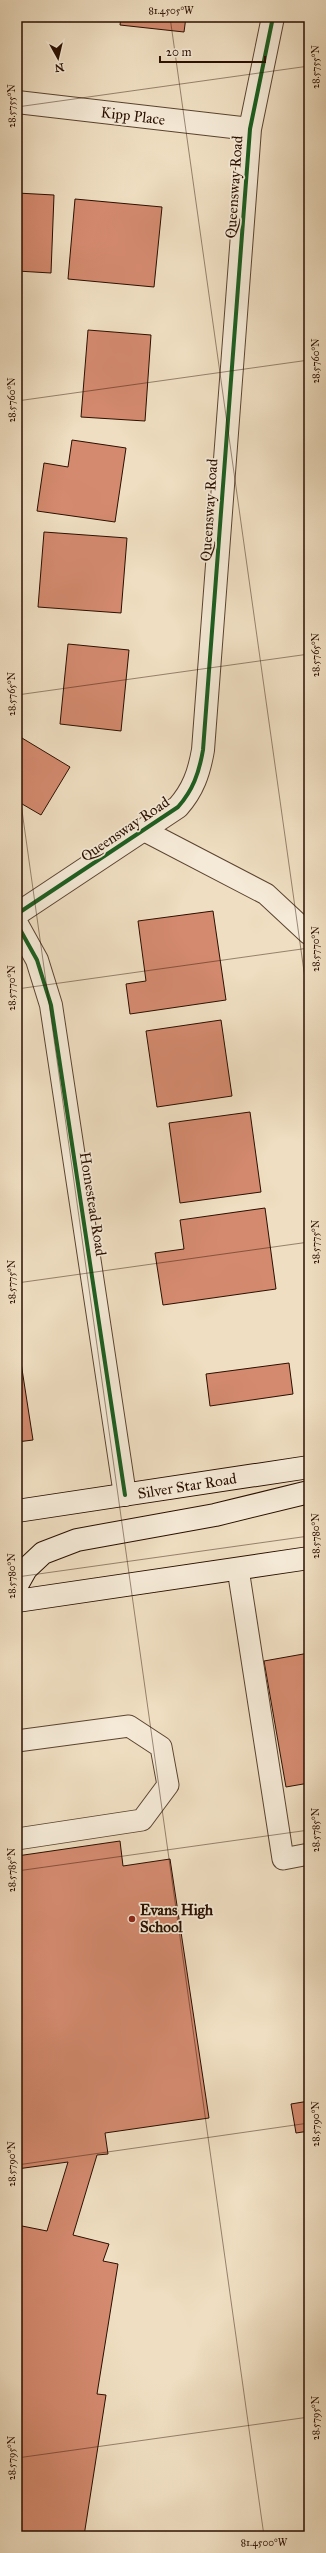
<svg xmlns="http://www.w3.org/2000/svg" width="326" height="2553" font-family="'IM FELL Great Primer',serif">
	<rect width="100%" height="100%" fill="#efdec1"/>
	<filter id="stains"><feTurbulence type="fractalNoise" baseFrequency=".005" numOctaves="4"/><feColorMatrix values="0 0 0 0 .2 0 0 0 0 .09 0 0 0 0 .02 0 0 0 .5 -.17"/></filter>
	<radialGradient id="worn" r=".72"><stop offset=".6" stop-color="#630" stop-opacity="0"/><stop offset="1" stop-color="#630" stop-opacity=".3"/></radialGradient>
	<!-- building -->
	<path fill="#d48a6f" stroke="#2a0f00" d="M 121,17 L 186,17 L 184,32 L 120,25 Z
		M 17,193 L 54,195 L 51,273 L 17,271 Z
		M 75,199 L 162,207 L 154,287 L 68,279 Z
		M 88,330 L 151,335 L 145,421 L 81,417 Z
		M 72,440 L 126,448 L 115,522 L 37,511 L 44,463 L 68,467 Z
		M 44,532 L 127,538 L 121,613 L 38,607 Z
		M 309,630 L 309,678 L 306,678 Z
		M 68,644 L 129,650 L 121,731 L 60,724 Z
		M 17,735 L 70,767 L 41,815 L 17,801 Z
		M 213,911 L 226,1000 L 130,1014 L 126,984 L 146,981 L 138,921 Z
		M 221,1020 L 232,1096 L 157,1107 L 146,1031 Z
		M 250,1112 L 261,1192 L 180,1203 L 169,1123 Z
		M 265,1208 L 276,1289 L 163,1305 L 155,1253 L 184,1249 L 180,1220 Z
		M 17,1337 L 33,1440 L 17,1442 Z
		M 289,1363 L 293,1394 L 210,1406 L 206,1374 Z
		M 309,1653 L 309,1783 L 286,1787 L 264,1661 Z
		M 120,1841 L 123,1866 L 170,1859 L 209,2118 L 105,2133 L 108,2154 L 97,2155 L 73,2235 L 109,2244 L 103,2261 L 118,2264 L 97,2394 L 106,2395 L 84,2536 L 17,2536 L 17,2225 L 47,2231 L 68,2162 L 17,2169 L 17,1882 L 20,1881 L 17,1856 Z
		M 309,2101 L 309,2131 L 296,2133 L 291,2104 Z"/>
	<g fill="none" stroke-linecap="round" stroke-linejoin="round">
		<!-- lane casing -->
		<g stroke="#5b4330" stroke-width="23">
			<path id="lane" d="M 145,831 L 266,894 L 309,934
				M 238,1569 L 283,1859 L 309,1854
				M 17,1741 L 129,1726 L 161,1747 L 168,1785 L 142,1820 L 17,1839"/>
		</g>
		<!-- street casing -->
		<g stroke="#5b4330" stroke-width="24">
			<path id="street" d="M 17,102 L 250,129
				M 17,914 L 178,807 C 193,790 199,773 203,750 L 250,129 L 273,17
				M 17,924 L 37,960 L 51,1005 L 125,1495"/>
		</g>
		<!-- secondary casing -->
		<g stroke="#2a0f00" stroke-width="24">
			<path id="secondary" d="M 17,1511 L 309,1467
				M 17,1585 L 26,1569 L 43,1553 L 77,1540 L 215,1515 L 309,1492
				M 17,1601 L 309,1558"/>
		</g>
		<!-- lane -->
		<use href="#lane" stroke="#f5ead7" stroke-width="21"/>
		<!-- street -->
		<use href="#street" stroke="#f5ead7" stroke-width="22"/>
		<!-- secondary -->
		<use href="#secondary" stroke="#f5ead7" stroke-width="22"/>
		<!-- cycleway casing -->
		<g stroke="#f5ead7" stroke-width="6">
			<path id="cycleway" d="M 17,914 L 178,807 C 193,790 199,773 203,750 L 250,129 L 273,17
				M 17,924 L 37,960 L 51,1005 L 125,1495"/>
		</g>
		<!-- cycleway -->
		<use href="#cycleway" stroke="#1b5e20" stroke-width="4"/>
	</g>
	<!-- ticks -->
	<path fill="none" stroke="#2a0f00" stroke-width="1" stroke-opacity="0.45" d="M 170,17 L 309,1007M 17,107 L 309,66M 17,401 L 309,360M 17,695 L 309,654M 17,775 L 264,2536M 17,989 L 309,948M 17,1283 L 309,1242M 17,1577 L 309,1536M 17,1871 L 309,1830M 17,2165 L 309,2123M 17,2458 L 309,2417"/>
	<!-- markers -->
	<circle fill="#8f2418" stroke="#f5ead7" stroke-width="1.5" cx="132" cy="1919" r="4"/>
	<g text-anchor="middle" dominant-baseline="central" stroke-width="3.5" stroke-linejoin="round" paint-order="stroke">
		<!-- street labels -->
		<g font-size="15" fill="#2a0f00" stroke="#f5ead7">
			<text transform="translate(133 116) rotate(7)">Kipp Place</text>
			<text transform="translate(234 187) rotate(-86)">Queensway Road</text>
			<text transform="translate(209 510) rotate(-86)">Queensway Road</text>
			<text transform="translate(125 829) rotate(-34)">Queensway Road</text>
			<text transform="translate(93 1204) rotate(81)">Homestead Road</text>
			<text transform="translate(187 1486) rotate(-9)">Silver Star Road</text>
		</g>
		<!-- poi labels -->
		<g font-size="15" font-weight="bold" fill="#2a0f00" stroke="#f5ead7" text-anchor="start">
			<text x="140" y="1910">Evans High<tspan x="140" dy="17">School</tspan></text>
		</g>
	</g>
	<!-- margin -->
	<rect width="326" height="2553" fill="none" stroke="#efdec1" stroke-width="44"/>
	<!-- north arrow -->
	<g transform="translate(58 58) rotate(172)" stroke="#f5ead7" stroke-width="3" paint-order="stroke">
	<path d="M0-3L7 15L0 10L-7 15Z" fill="#2a0f00"/>
	<text y="-6" font-size="11" font-weight="bold" text-anchor="middle" fill="#2a0f00">N</text>
	</g>
	<!-- scale -->
	<path d="M160 56v6h105v-6" fill="none" stroke="#2a0f00" stroke-width="2"/>
	<text x="166" y="56" font-size="12" fill="#2a0f00" stroke="#f5ead7" stroke-width="3" paint-order="stroke">20 m</text>
	<rect x="22" y="22" width="282" height="2509" fill="none" stroke="#2a0f00" stroke-width="1.5"/>
	<g font-size="10" text-anchor="middle" fill="#2a0f00">
		<text x="171" y="14">81.4505°W</text>
		<text transform="translate(315 67) rotate(-90)" y="4">28.5755°N</text>
		<text transform="translate(11 106) rotate(-90)" y="4">28.5755°N</text>
		<text transform="translate(315 361) rotate(-90)" y="4">28.5760°N</text>
		<text transform="translate(11 400) rotate(-90)" y="4">28.5760°N</text>
		<text transform="translate(315 655) rotate(-90)" y="4">28.5765°N</text>
		<text transform="translate(11 694) rotate(-90)" y="4">28.5765°N</text>
		<text transform="translate(315 949) rotate(-90)" y="4">28.5770°N</text>
		<text transform="translate(11 988) rotate(-90)" y="4">28.5770°N</text>
		<text transform="translate(315 1242) rotate(-90)" y="4">28.5775°N</text>
		<text transform="translate(11 1282) rotate(-90)" y="4">28.5775°N</text>
		<text transform="translate(315 1536) rotate(-90)" y="4">28.5780°N</text>
		<text transform="translate(11 1576) rotate(-90)" y="4">28.5780°N</text>
		<text transform="translate(315 1830) rotate(-90)" y="4">28.5785°N</text>
		<text transform="translate(11 1870) rotate(-90)" y="4">28.5785°N</text>
		<text transform="translate(315 2124) rotate(-90)" y="4">28.5790°N</text>
		<text transform="translate(11 2164) rotate(-90)" y="4">28.5790°N</text>
		<text transform="translate(315 2418) rotate(-90)" y="4">28.5795°N</text>
		<text transform="translate(11 2458) rotate(-90)" y="4">28.5795°N</text>
		<text x="264" y="2546">81.4500°W</text>
	</g>
	<rect width="100%" height="100%" filter="url(#stains)"/>
	<rect width="100%" height="100%" fill="url(#worn)"/>
</svg>
